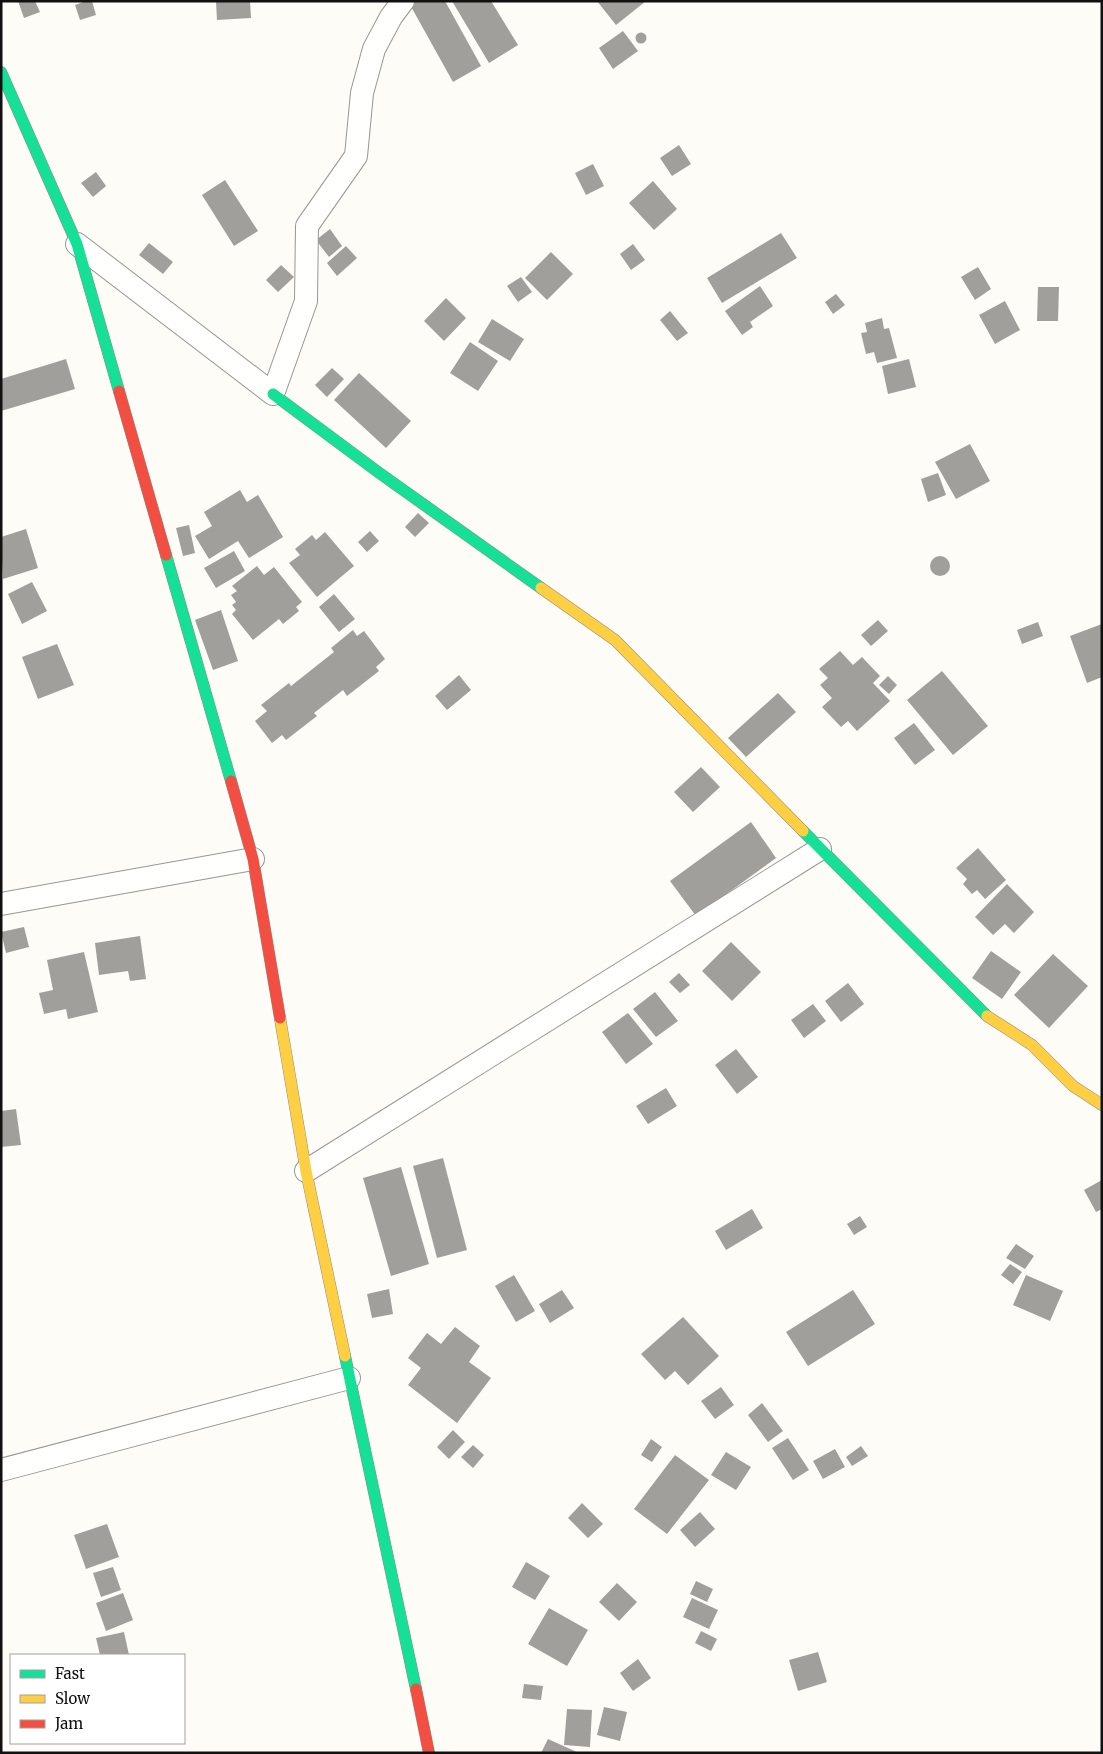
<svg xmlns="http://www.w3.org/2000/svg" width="1103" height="1754" font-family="Merriweather,serif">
	<rect width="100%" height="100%" fill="#fdfcf7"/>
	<!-- building -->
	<path fill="#a19f9c" d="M 18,1 L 35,1 L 40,12 L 24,18 Z
		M 86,1 L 92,1 L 96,15 L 80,20 L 75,5 Z
		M 250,1 L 251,18 L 217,20 L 216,2 Z
		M 412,1 L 445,1 L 481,66 L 453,82 L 409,3 Z
		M 452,1 L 491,1 L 518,45 L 489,63 Z
		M 597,1 L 646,1 L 616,25 Z
		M 623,31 L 638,51 L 613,69 L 599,48 Z
		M635.5 38a5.5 5.5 0 1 1 11 0a5.5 5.5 0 1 1-11 0Z
		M 679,145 L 691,164 L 672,176 L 660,158 Z
		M 593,164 L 604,186 L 586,195 L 575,173 Z
		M 96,172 L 106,186 L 93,197 L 81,183 Z
		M 225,180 L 258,231 L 234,246 L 202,195 Z
		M 653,181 L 677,209 L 654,230 L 629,203 Z
		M 330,229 L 342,246 L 329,257 L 316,240 Z
		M 781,233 L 797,258 L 722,303 L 707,278 Z
		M 149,243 L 173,262 L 163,274 L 139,255 Z
		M 633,244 L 645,260 L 631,270 L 620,254 Z
		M 346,246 L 357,258 L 337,276 L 327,263 Z
		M 551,252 L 573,274 L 547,300 L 525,278 Z
		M 281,265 L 294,277 L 278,292 L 266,280 Z
		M 978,267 L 991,289 L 975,300 L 961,277 Z
		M 521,277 L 532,292 L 518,302 L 507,286 Z
		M 760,286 L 773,306 L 750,322 L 753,327 L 742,335 L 725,311 Z
		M 1038,287 L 1059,287 L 1058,321 L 1037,321 Z
		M 836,294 L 845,305 L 833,314 L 825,302 Z
		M 446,298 L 466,318 L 444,341 L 424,321 Z
		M 1005,301 L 1020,330 L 995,344 L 979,315 Z
		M 670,311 L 688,333 L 677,341 L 660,320 Z
		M 882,318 L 884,329 L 889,328 L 897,358 L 877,363 L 874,352 L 866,354 L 861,333 L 867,332 L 865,323 Z
		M 492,319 L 524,339 L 510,361 L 478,342 Z
		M 470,342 L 498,361 L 478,391 L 450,373 Z
		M 66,359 L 75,389 L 1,411 L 1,379 Z
		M 909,359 L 916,387 L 888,394 L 882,366 Z
		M 332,368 L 344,379 L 327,397 L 315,385 Z
		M 359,373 L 411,421 L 386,448 L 334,400 Z
		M 970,444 L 990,481 L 956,499 L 935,462 Z
		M 938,473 L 946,495 L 928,502 L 921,479 Z
		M 240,490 L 247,502 L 258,495 L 283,537 L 249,558 L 238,541 L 209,559 L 195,536 L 212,526 L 204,512 Z
		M 418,513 L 429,523 L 415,537 L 405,527 Z
		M 189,525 L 195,553 L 183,556 L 176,528 Z
		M 26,529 L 38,568 L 3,579 L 1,537 Z
		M 370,531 L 379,541 L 367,552 L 358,542 Z
		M 325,532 L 354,566 L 317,597 L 289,563 L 300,555 L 295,549 L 312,535 L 316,540 Z
		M 234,551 L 245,571 L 216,588 L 204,568 Z
		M930 566a10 10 0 1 1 20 0a10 10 0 1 1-20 0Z
		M 257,566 L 264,575 L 274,567 L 302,602 L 296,607 L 299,611 L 283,624 L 279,619 L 253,640 L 232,614 L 236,610 L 232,605 L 236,602 L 231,595 L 237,591 L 232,586 Z
		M 32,582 L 47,611 L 22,624 L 8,594 Z
		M 334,594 L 355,619 L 339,632 L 319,607 Z
		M 221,610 L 238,661 L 213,670 L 195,620 Z
		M 878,620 L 888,631 L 871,646 L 861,635 Z
		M 1038,622 L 1043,636 L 1022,644 L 1017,630 Z
		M 1102,624 L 1102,677 L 1087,683 L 1070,636 Z
		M 353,630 L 357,636 L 364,631 L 385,659 L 376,667 L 379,671 L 347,696 L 343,690 L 314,713 L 317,716 L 286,740 L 282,735 L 272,743 L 255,721 L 267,711 L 261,705 L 289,683 L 291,686 L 334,652 L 331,648 Z
		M 57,644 L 74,685 L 38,699 L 22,657 Z
		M 840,651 L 853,665 L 862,657 L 880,676 L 873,683 L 890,701 L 857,731 L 848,721 L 841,727 L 822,707 L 832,698 L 820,685 L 828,678 L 819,669 Z
		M 942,671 L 988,726 L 953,755 L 907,700 Z
		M 459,675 L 471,690 L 447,710 L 435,696 Z
		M 888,676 L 897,685 L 889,694 L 879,685 Z
		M 778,693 L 796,712 L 746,757 L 728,738 Z
		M 914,723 L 935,750 L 915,765 L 894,738 Z
		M 701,767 L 720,787 L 693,812 L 674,792 Z
		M 751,822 L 776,858 L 696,916 L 670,881 Z
		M 978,848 L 1006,880 L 985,899 L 977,890 L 972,894 L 963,884 L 967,879 L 956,868 Z
		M 1007,884 L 1034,912 L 1014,933 L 1005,924 L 993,935 L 975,917 Z
		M 24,927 L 29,947 L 6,953 L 1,932 Z
		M 140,936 L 146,979 L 130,981 L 128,971 L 99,975 L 95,943 Z
		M 731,942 L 761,972 L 732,1001 L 702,971 Z
		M 991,951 L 1021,972 L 1002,999 L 972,978 Z
		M 84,952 L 98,1012 L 68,1019 L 66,1009 L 44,1014 L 39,993 L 53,990 L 47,960 Z
		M 1053,954 L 1088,986 L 1049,1028 L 1014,995 Z
		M 679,973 L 690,985 L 680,993 L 669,982 Z
		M 848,983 L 864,1004 L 841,1022 L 825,1001 Z
		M 655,992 L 678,1021 L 656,1037 L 633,1009 Z
		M 813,1004 L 826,1021 L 804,1038 L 791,1020 Z
		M 628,1013 L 653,1044 L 626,1064 L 602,1032 Z
		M 736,1049 L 758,1077 L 737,1094 L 715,1065 Z
		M 666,1088 L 677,1106 L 648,1124 L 636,1106 Z
		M 16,1109 L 21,1145 L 1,1147 L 1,1111 Z
		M 443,1158 L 467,1250 L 437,1258 L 413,1166 Z
		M 401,1167 L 429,1264 L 391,1276 L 363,1178 Z
		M 1102,1180 L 1102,1209 L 1096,1212 L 1084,1190 Z
		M 752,1209 L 763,1228 L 726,1250 L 715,1231 Z
		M 860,1216 L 867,1227 L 854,1235 L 847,1224 Z
		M 1016,1244 L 1034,1256 L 1025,1269 L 1006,1258 Z
		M 1010,1264 L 1022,1272 L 1013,1284 L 1001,1275 Z
		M 514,1275 L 535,1311 L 516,1322 L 495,1286 Z
		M 1026,1275 L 1063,1291 L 1050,1321 L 1013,1305 Z
		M 389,1289 L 393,1314 L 372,1318 L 367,1294 Z
		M 562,1290 L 574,1308 L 550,1323 L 539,1304 Z
		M 853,1290 L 875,1324 L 808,1366 L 786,1332 Z
		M 683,1317 L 719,1356 L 688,1385 L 675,1371 L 665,1380 L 641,1354 Z
		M 455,1327 L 480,1346 L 469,1362 L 491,1378 L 457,1423 L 408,1385 L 421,1368 L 408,1358 L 427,1333 L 441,1344 Z
		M 721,1387 L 734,1405 L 715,1419 L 701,1401 Z
		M 762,1403 L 783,1431 L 768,1442 L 748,1415 Z
		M 453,1430 L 465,1442 L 449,1459 L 437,1447 Z
		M 788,1438 L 809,1470 L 793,1480 L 772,1448 Z
		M 651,1439 L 662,1447 L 652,1462 L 641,1455 Z
		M 473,1445 L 484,1455 L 473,1468 L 461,1457 Z
		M 861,1446 L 868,1456 L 852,1466 L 846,1457 Z
		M 835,1449 L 845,1467 L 823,1479 L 813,1461 Z
		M 726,1452 L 751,1467 L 736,1490 L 711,1475 Z
		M 675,1455 L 709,1480 L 667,1534 L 634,1509 Z
		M 582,1503 L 603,1524 L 588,1538 L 568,1518 Z
		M 700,1512 L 715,1529 L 695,1547 L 680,1530 Z
		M 107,1524 L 119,1557 L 86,1569 L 74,1535 Z
		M 526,1562 L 550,1576 L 535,1600 L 512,1587 Z
		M 113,1567 L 121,1590 L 101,1597 L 93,1573 Z
		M 696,1581 L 713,1589 L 707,1602 L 690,1594 Z
		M 617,1583 L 637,1602 L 619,1621 L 599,1602 Z
		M 123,1593 L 133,1620 L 106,1631 L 96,1603 Z
		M 692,1598 L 718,1610 L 709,1629 L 683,1617 Z
		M 549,1608 L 588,1630 L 567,1666 L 528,1644 Z
		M 701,1631 L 717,1639 L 711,1651 L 695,1643 Z
		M 124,1632 L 129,1655 L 100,1655 L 96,1638 Z
		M 818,1652 L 827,1682 L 798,1691 L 789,1660 Z
		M 638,1659 L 651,1678 L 633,1691 L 620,1673 Z
		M 524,1684 L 543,1686 L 541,1700 L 522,1698 Z
		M 604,1707 L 627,1712 L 620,1741 L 597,1735 Z
		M 567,1709 L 592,1710 L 590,1747 L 564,1745 Z
		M 548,1739 L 579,1753 L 541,1753 Z"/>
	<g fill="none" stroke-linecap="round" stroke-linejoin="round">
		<!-- street casing -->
		<g stroke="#979795" stroke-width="24">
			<path id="street" d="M 77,244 L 273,394 L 306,301 L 307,226 L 356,156 L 362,93 L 374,49 L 391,17 L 403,1
				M 1,904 L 253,859
				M 306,1171 L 820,849
				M 1,1470 L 349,1378"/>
		</g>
		<!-- fast casing -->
		<g stroke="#8e8d8b" stroke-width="12">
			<path id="fast" d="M 1,72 L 77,244 L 119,391
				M 273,394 L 378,472 L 541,588
				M 166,555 L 231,781
				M 803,831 L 987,1016
				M 345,1356 L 416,1689"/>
		</g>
		<!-- slow casing -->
		<g stroke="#8e8d8b" stroke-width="12">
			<path id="slow" d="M 541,588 L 615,640 L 803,831
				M 987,1016 L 1032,1045 L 1073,1086 L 1102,1105
				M 280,1018 L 306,1171 L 345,1356"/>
		</g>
		<!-- jam casing -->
		<g stroke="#8e8d8b" stroke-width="12">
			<path id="jam" d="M 119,391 L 166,555
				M 231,781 L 253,859 L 280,1018
				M 416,1689 L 429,1753"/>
		</g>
		<!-- street -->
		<use href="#street" stroke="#fffffe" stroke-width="22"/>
		<!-- fast -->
		<use href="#fast" stroke="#16e098" stroke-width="11"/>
		<!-- slow -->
		<use href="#slow" stroke="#ffcf43" stroke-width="11"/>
		<!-- jam -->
		<use href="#jam" stroke="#f24e42" stroke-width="11"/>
	</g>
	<!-- border -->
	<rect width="1103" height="1754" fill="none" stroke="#111111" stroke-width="5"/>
	<!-- legend -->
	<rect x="10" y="1654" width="175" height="90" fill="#ffffff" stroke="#a0a0a0"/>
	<rect x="20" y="1670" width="25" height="8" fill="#16e098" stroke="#a0a0a0"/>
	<text x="55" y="1679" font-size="15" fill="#111111">Fast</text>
	<rect x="20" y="1695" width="25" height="8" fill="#ffcf43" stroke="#a0a0a0"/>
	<text x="55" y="1704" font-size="15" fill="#111111">Slow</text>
	<rect x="20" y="1720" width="25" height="8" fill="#f24e42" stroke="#a0a0a0"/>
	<text x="55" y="1729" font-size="15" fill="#111111">Jam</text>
</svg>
